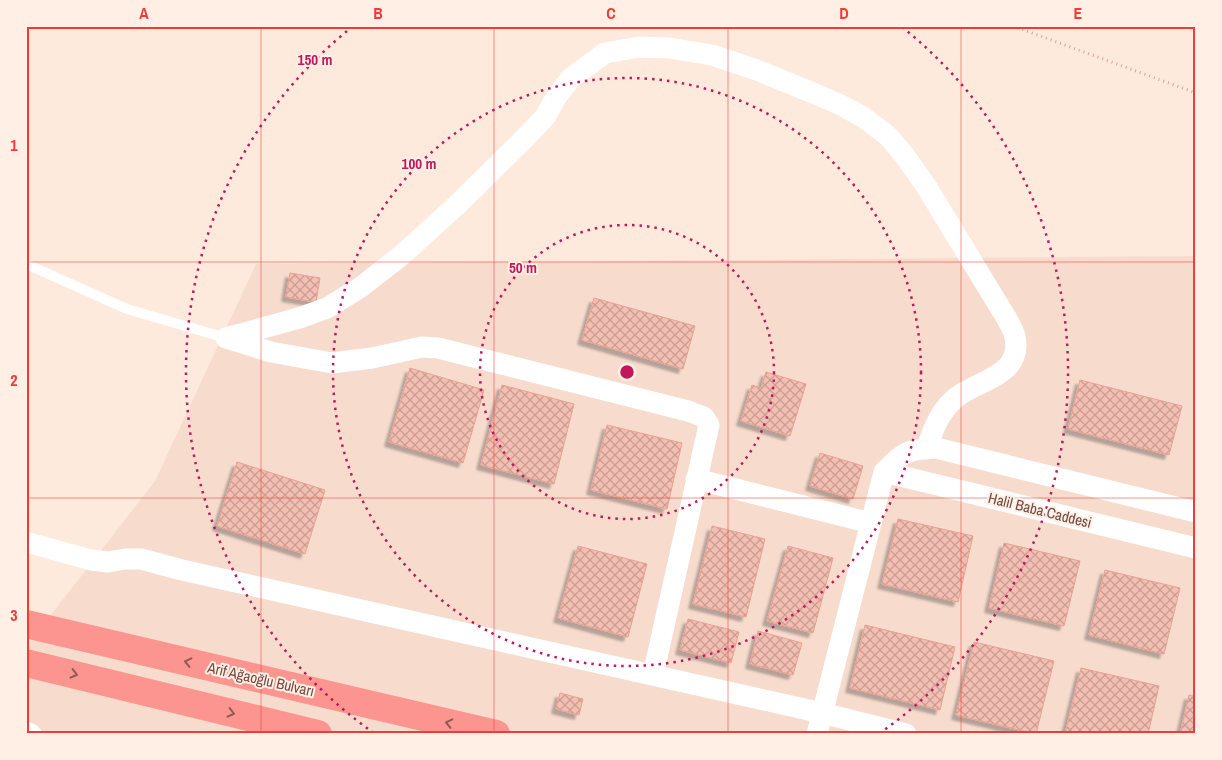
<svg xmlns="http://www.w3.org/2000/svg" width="1222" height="760" font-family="'Archivo Narrow',sans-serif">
	<defs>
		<pattern id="building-cross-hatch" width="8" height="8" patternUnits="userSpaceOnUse" patternTransform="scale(1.25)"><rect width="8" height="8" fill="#f4bfb3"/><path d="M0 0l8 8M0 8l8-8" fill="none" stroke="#ca9d93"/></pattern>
		<filter id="shadow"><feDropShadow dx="-4.5" dy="4.5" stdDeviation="1" flood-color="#0004"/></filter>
	</defs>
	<rect width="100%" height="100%" fill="#fdeadc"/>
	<!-- residential -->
	<path fill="#f7dcce" d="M 1196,256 L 1196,734 L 26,734 L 26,647 L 155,481 L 256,264 Z"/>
	<!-- building -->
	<path fill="url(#building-cross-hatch)" stroke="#e8a192" filter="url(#shadow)" d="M 290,273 L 320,278 L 316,302 L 286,297 Z
		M 594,298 L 695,326 L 683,369 L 582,340 Z
		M 410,368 L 484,390 L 463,463 L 389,442 Z
		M 766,372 L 806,384 L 790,436 L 741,421 L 752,385 L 761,388 Z
		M 1080,380 L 1182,406 L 1169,455 L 1068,429 Z
		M 502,385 L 574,404 L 554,484 L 481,465 Z
		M 607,425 L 682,443 L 667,509 L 591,490 Z
		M 820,453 L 863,466 L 853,499 L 810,486 Z
		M 237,462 L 325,490 L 305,554 L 217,526 Z
		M 898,519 L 973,536 L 958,602 L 882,584 Z
		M 712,526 L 765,539 L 746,617 L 693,604 Z
		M 1004,543 L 1080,561 L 1064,626 L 989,608 Z
		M 578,546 L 647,564 L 628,637 L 558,618 Z
		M 788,546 L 833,558 L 813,633 L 767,621 Z
		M 1105,570 L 1180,588 L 1164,654 L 1089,635 Z
		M 688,619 L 739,632 L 731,663 L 680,650 Z
		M 865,625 L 955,647 L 940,710 L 850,688 Z
		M 758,631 L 802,643 L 793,675 L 750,664 Z
		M 974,642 L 1054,661 L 1036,734 L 956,715 Z
		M 1081,668 L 1159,686 L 1148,734 L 1065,734 Z
		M 560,693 L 583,699 L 579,715 L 556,709 Z
		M 1189,695 L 1196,697 L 1196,734 L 1180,734 Z"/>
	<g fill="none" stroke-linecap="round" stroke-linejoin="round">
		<!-- path -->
		<path stroke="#d8a397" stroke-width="3" stroke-dasharray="1 4" stroke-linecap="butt" d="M 1013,26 L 1196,93"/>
		<!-- lane -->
		<path stroke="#fff" stroke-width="10" d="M 26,264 L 127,309 L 226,338"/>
		<!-- street -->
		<path stroke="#fff" stroke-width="21" d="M 226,338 L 299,318 L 327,308 L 361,287 L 402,255 L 459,203 L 523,140 L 545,117 L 557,96 L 571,78 L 605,53 L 639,47 L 669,48 L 712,55 L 757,70 L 818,95 L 843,106 L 863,117 L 888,136 L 905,156 L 926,186 L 1007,319 C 1010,325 1014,331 1015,337 C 1023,374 981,380 958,396 C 942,408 932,430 927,449
			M 226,338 L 271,352 L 332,363 L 372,358 L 422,347 L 438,348 L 688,411 L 704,417 L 709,425 L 653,675
			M 884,472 L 1196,548
			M 696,479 L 871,523
			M 26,542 L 91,560 L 108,562 L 125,559 L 141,559 L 182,570 L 822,713 L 906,734
			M 26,732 L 31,734
			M 817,734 L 884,472 C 903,452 908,449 936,448 L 1196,512"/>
		<!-- highway -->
		<path stroke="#fc958f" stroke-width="28" d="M 26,624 L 496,734
			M 26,663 L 318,734"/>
	</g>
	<!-- one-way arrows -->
	<defs><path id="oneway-chevron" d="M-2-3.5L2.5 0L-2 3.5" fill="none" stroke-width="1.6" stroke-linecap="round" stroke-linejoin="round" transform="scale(1.25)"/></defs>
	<g stroke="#8e5b53">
		<use href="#oneway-chevron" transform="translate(188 662) rotate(-167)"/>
		<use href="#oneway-chevron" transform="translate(74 674) rotate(14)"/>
		<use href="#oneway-chevron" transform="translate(231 713) rotate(14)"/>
		<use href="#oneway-chevron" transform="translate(449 723) rotate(-167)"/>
	</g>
	<!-- grid -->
	<path fill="none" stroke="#f03c39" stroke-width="1" stroke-opacity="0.55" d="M 261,26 L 261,734M 494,26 L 494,734M 728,26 L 728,734M 961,26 L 961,734M 26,262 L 1196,262M 26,498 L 1196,498"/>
	<!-- distance rings -->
	<g fill="none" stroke="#c2185b" stroke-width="2.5" stroke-dasharray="2.5 5">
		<circle cx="627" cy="372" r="147"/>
		<circle cx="627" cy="372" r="294"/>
		<path d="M374 733A441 441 0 0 1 352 27M902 27A441 441 0 0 1 880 733"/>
	</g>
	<g text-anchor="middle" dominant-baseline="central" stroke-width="4" stroke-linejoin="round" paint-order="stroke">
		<!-- street labels -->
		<g font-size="15" fill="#734c44" stroke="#ffefe4">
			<text transform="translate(1040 510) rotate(14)">Halil Baba Caddesi</text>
			<text transform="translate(261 679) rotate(13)">Arif Ağaoğlu Bulvarı</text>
		</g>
	</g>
	<circle cx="627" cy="372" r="8" fill="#c2185b" stroke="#ffefe4" stroke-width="2.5"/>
	<g font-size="15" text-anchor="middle" font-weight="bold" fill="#c2185b" stroke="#ffefe4" stroke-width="4" stroke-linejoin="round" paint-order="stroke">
		<text x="315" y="65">150 m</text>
		<text x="419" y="169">100 m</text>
		<text x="523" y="273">50 m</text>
	</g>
	<!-- border -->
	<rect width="1222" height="760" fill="none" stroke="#ffefe4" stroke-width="55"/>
	<rect x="28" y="28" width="1166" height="704" fill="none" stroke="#f03c39" stroke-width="2"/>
	<g font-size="16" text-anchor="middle" font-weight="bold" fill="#f03c39">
		<text x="144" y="19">A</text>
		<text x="378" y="19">B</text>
		<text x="611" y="19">C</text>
		<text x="844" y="19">D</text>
		<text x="1078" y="19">E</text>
		<text x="14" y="151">1</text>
		<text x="14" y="386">2</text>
		<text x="14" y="621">3</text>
	</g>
</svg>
